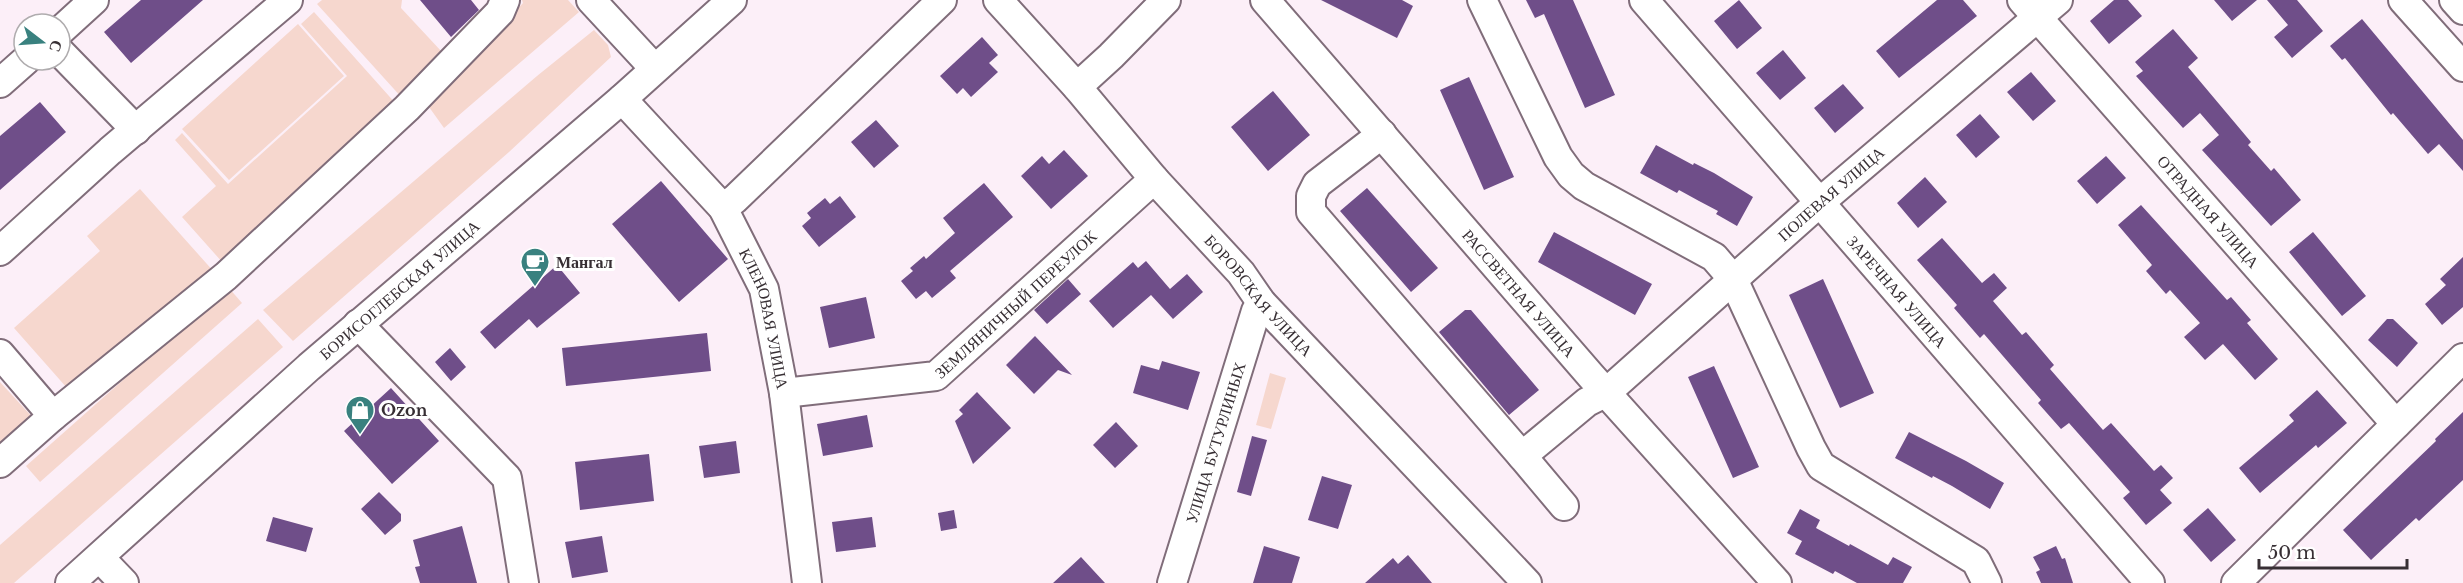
<svg xmlns="http://www.w3.org/2000/svg" width="2463" height="583" font-family="'Libre Baskerville',serif">
	<rect width="100%" height="100%" fill="#fceff8"/>
	<!-- green -->
	<path fill="#f6d7ce" d="M 322,0 L 402,0 L 401,8 L 442,52 L 403,99 L 317,4 Z
		M 522,0 L 568,0 L 579,12 L 444,128 L 429,107 L 523,3 Z
		M 314,12 L 397,105 L 223,263 L 182,217 L 216,186 L 175,140 L 182,133 L 228,184 L 347,76 L 301,24 Z
		M 298,24 L 344,76 L 229,180 L 182,129 Z
		M 594,30 L 608,45 L 611,57 L 509,152 L 293,341 L 263,310 L 537,76 Z
		M 140,189 L 215,273 L 75,397 L 14,328 L 100,251 L 87,236 Z
		M 228,287 L 242,303 L 40,482 L 26,466 Z
		M 258,319 L 283,347 L 14,583 L 0,583 L 0,545 Z
		M 1270,373 L 1286,378 L 1271,429 L 1256,425 Z
		M 0,382 L 35,420 L 0,453 Z"/>
	<!-- building -->
	<path fill="#6f4e89" d="M 141,0 L 203,0 L 131,63 L 104,32 Z
		M 420,0 L 471,0 L 479,10 L 451,37 Z
		M 1321,0 L 1402,0 L 1413,6 L 1397,38 Z
		M 1526,0 L 1573,0 L 1615,95 L 1585,108 L 1544,14 L 1535,18 Z
		M 1739,0 L 1762,28 L 1737,49 L 1714,21 Z
		M 1937,0 L 1963,0 L 1977,16 L 1899,78 L 1876,51 Z
		M 2114,0 L 2128,0 L 2142,16 L 2109,44 L 2090,21 Z
		M 2214,0 L 2257,0 L 2232,21 Z
		M 2267,0 L 2297,0 L 2323,31 L 2292,58 L 2274,37 L 2288,25 Z
		M 2362,19 L 2463,140 L 2463,171 L 2439,144 L 2428,154 L 2393,113 L 2391,115 L 2345,58 L 2342,60 L 2330,46 Z
		M 2173,29 L 2198,58 L 2188,67 L 2251,142 L 2248,145 L 2271,171 L 2274,168 L 2301,200 L 2271,226 L 2202,150 L 2219,135 L 2200,113 L 2183,128 L 2136,76 L 2143,71 L 2135,62 Z
		M 982,37 L 998,55 L 989,63 L 998,72 L 971,97 L 963,88 L 957,94 L 940,76 Z
		M 1783,50 L 1806,78 L 1780,100 L 1756,73 Z
		M 2031,72 L 2056,101 L 2033,121 L 2007,92 Z
		M 1469,77 L 1514,177 L 1484,190 L 1440,90 Z
		M 1843,84 L 1864,108 L 1835,133 L 1814,108 Z
		M 1273,91 L 1310,135 L 1268,171 L 1231,127 Z
		M 40,102 L 66,132 L 0,190 L 0,136 Z
		M 1980,114 L 2000,137 L 1976,158 L 1956,135 Z
		M 876,120 L 899,146 L 874,168 L 851,142 Z
		M 1656,145 L 1693,165 L 1694,163 L 1714,173 L 1753,197 L 1737,226 L 1716,214 L 1718,211 L 1699,201 L 1679,190 L 1677,193 L 1640,173 Z
		M 1064,150 L 1088,176 L 1051,209 L 1021,176 L 1042,156 L 1049,164 Z
		M 2106,156 L 2126,178 L 2097,204 L 2077,181 Z
		M 1925,177 L 1947,202 L 1918,228 L 1897,203 Z
		M 661,181 L 728,259 L 679,302 L 612,224 Z
		M 984,183 L 1013,217 L 950,271 L 956,278 L 932,298 L 926,291 L 916,299 L 901,281 L 913,271 L 910,268 L 924,256 L 926,259 L 955,233 L 943,218 Z
		M 1367,188 L 1438,268 L 1411,292 L 1340,211 Z
		M 840,196 L 856,217 L 819,247 L 802,226 L 811,218 L 807,213 L 825,198 L 830,204 Z
		M 2141,205 L 2227,300 L 2231,297 L 2251,320 L 2247,323 L 2278,359 L 2255,380 L 2223,344 L 2205,360 L 2184,337 L 2200,323 L 2170,290 L 2166,294 L 2146,271 L 2152,265 L 2118,225 Z
		M 1554,232 L 1652,284 L 1635,315 L 1538,262 Z
		M 2313,232 L 2366,296 L 2342,316 L 2289,252 Z
		M 1942,238 L 1982,283 L 1994,273 L 2007,288 L 1993,301 L 2022,335 L 2026,332 L 2054,365 L 2050,369 L 2103,430 L 2111,423 L 2154,471 L 2161,465 L 2173,478 L 2160,490 L 2172,503 L 2146,525 L 2123,498 L 2130,492 L 2069,423 L 2061,429 L 2038,403 L 2041,400 L 1984,334 L 1980,338 L 1954,308 L 1957,305 L 1917,260 Z
		M 2463,257 L 2463,307 L 2442,325 L 2425,304 L 2446,285 L 2440,279 Z
		M 1146,261 L 1170,289 L 1187,274 L 1203,292 L 1173,319 L 1151,295 L 1113,328 L 1089,301 L 1133,262 L 1138,268 Z
		M 557,265 L 580,293 L 537,328 L 529,319 L 495,349 L 480,332 Z
		M 1068,279 L 1081,294 L 1047,324 L 1034,310 Z
		M 1823,279 L 1874,393 L 1840,408 L 1789,295 Z
		M 866,297 L 875,338 L 829,348 L 820,307 Z
		M 1465,310 L 1471,310 L 1539,390 L 1509,415 L 1439,332 Z
		M 2387,319 L 2393,319 L 2418,343 L 2397,367 L 2368,340 Z
		M 707,333 L 711,371 L 566,386 L 562,348 Z
		M 1035,336 L 1072,375 L 1058,370 L 1034,394 L 1006,365 Z
		M 450,348 L 466,367 L 451,381 L 435,362 Z
		M 1162,361 L 1200,372 L 1188,410 L 1133,393 L 1141,365 L 1159,370 Z
		M 1714,366 L 1759,467 L 1733,478 L 1688,377 Z
		M 391,388 L 439,441 L 392,484 L 344,431 Z
		M 2317,390 L 2347,423 L 2318,448 L 2316,445 L 2260,493 L 2239,468 L 2294,421 L 2289,415 Z
		M 977,392 L 1011,428 L 973,464 L 955,421 L 963,414 L 959,410 Z
		M 2463,412 L 2463,480 L 2419,521 L 2416,518 L 2371,560 L 2343,530 L 2436,441 L 2435,439 Z
		M 867,415 L 873,447 L 823,456 L 817,424 Z
		M 1116,422 L 1138,446 L 1115,468 L 1093,445 Z
		M 1909,432 L 1966,461 L 2004,483 L 1990,509 L 1952,486 L 1933,476 L 1932,478 L 1895,458 Z
		M 1252,436 L 1267,440 L 1251,496 L 1237,492 Z
		M 736,441 L 740,473 L 704,478 L 699,446 Z
		M 649,454 L 654,501 L 580,510 L 575,462 Z
		M 1322,476 L 1352,485 L 1338,529 L 1308,520 Z
		M 379,492 L 401,514 L 401,521 L 385,535 L 361,509 Z
		M 2208,508 L 2236,540 L 2211,562 L 2183,530 Z
		M 1800,509 L 1820,520 L 1816,528 L 1849,546 L 1850,544 L 1888,565 L 1893,557 L 1912,567 L 1903,583 L 1857,583 L 1835,571 L 1833,574 L 1795,554 L 1802,541 L 1787,533 Z
		M 954,510 L 957,528 L 941,531 L 938,513 Z
		M 273,517 L 313,528 L 306,552 L 266,541 Z
		M 872,517 L 876,547 L 836,552 L 832,522 Z
		M 462,526 L 477,583 L 420,583 L 415,567 L 420,566 L 413,540 Z
		M 602,536 L 608,572 L 572,578 L 565,542 Z
		M 1264,546 L 1300,557 L 1292,583 L 1253,583 Z
		M 2056,546 L 2062,559 L 2065,558 L 2073,583 L 2041,583 L 2036,572 L 2040,570 L 2033,557 Z
		M 1408,555 L 1432,583 L 1365,583 L 1393,558 L 1398,564 Z
		M 1081,557 L 1105,583 L 1053,583 Z"/>
	<g fill="none" stroke-linecap="round" stroke-linejoin="round">
		<!-- minor casing -->
		<g stroke="#806d7a" stroke-width="32">
			<g id="minor">
				<path d="M 591,0 L 654,68"/>
				<path id="s1" d="M 998,0 L 1077,87 L 1154,179 L 1241,273 L 1261,302 L 1527,583"/>
				<path id="s2" d="M 1265,0 L 1591,376 L 1777,583"/>
				<path d="M 1482,0 L 1558,157 L 1571,175 L 1584,186 L 1714,257 L 1733,279 L 1811,448 L 1821,466 L 1976,561 L 1987,583"/>
				<path id="s3" d="M 1644,0 L 2150,583"/>
				<path id="s4" d="M 2022,0 L 2396,424"/>
				<path d="M 2403,0 L 2463,67"/>
				<path d="M 2454,0 L 2463,10"/>
				<path d="M 60,31 L 94,0"/>
				<path d="M 60,52 L 136,130"/>
				<path d="M 0,83 L 26,60"/>
				<path d="M 1077,87 L 1111,56 L 1166,0"/>
				<path id="s5" d="M 622,99 L 723,208 L 764,289 L 784,393 L 807,583"/>
				<path id="s6" d="M 1382,134 L 1317,184 L 1311,196 L 1311,212 L 1522,456 L 1587,402 L 1607,392 L 1819,203 L 2058,0"/>
				<path d="M 723,208 L 735,199 L 942,0"/>
				<path d="M 0,251 L 110,151 L 288,0"/>
				<path d="M 358,324 L 507,478 L 524,583"/>
				<path d="M 0,354 L 53,416"/>
				<path id="s7" d="M 784,393 L 936,376 L 1154,179"/>
				<path d="M 1522,456 L 1564,506"/>
				<path d="M 0,463 L 53,416 L 226,276 L 407,108 L 500,12 L 505,0"/>
				<path d="M 100,558 L 124,583"/>
				<path id="s8" d="M 70,583 L 309,367 L 622,99 L 732,0"/>
				<path id="s9" d="M 1172,583 L 1256,311 L 1261,302"/>
				<path d="M 2236,583 L 2463,358"/>
			</g>
		</g>
		<!-- minor -->
		<use href="#minor" stroke="#fff" stroke-width="28"/>
	</g>
	<!-- icons -->
	<defs>
		<g id="cafe-pin" transform="scale(1.5)"><path d="M0 17L-7.5 6A9.5 9.5 0 1 1 7.5 6Z" fill="#39817f" stroke="#fff"/><path d="M-5.5-4.5H6V0H3Q3 3.5 0 3.5H-2.5Q-5.5 3.5-5.5 0ZM3-3.2v2h1.7v-2ZM-6 4.5H4V6H-6Z" fill="#fff"/></g>
		<g id="shop-pin" transform="scale(1.5)"><path d="M0 17L-7.5 6A9.5 9.5 0 1 1 7.5 6Z" fill="#39817f" stroke="#fff"/><path d="M-5-2.5h2.3a2.7 3.5 0 0 1 5.4 0H5L5.5 6h-11ZM-1.5-2.5h3a1.5 2.3 0 0 0-3 0Z" fill="#fff"/></g>
	</defs>
	<g fill-rule="evenodd">
		<use href="#cafe-pin" x="535" y="262"/>
		<use href="#shop-pin" x="360" y="410"/>
	</g>
	<g text-anchor="middle" dominant-baseline="central" stroke-width="6" stroke-linejoin="round" paint-order="stroke">
		<!-- street labels -->
		<g font-size="16" fill="#372f34" stroke="#fff">
			<text stroke="none"><textPath href="#s6" startOffset="840">ПОЛЕВАЯ УЛИЦА</textPath></text>
			<text stroke="none"><textPath href="#s4" startOffset="282">ОТРАДНАЯ УЛИЦА</textPath></text>
			<text stroke="none"><textPath href="#s8" startOffset="441">БОРИСОГЛЕБСКАЯ УЛИЦА</textPath></text>
			<text stroke="none"><textPath href="#s3" startOffset="386">ЗАРЕЧНАЯ УЛИЦА</textPath></text>
			<text stroke="none"><textPath href="#s2" startOffset="388">РАССВЕТНАЯ УЛИЦА</textPath></text>
			<text stroke="none"><textPath href="#s1" startOffset="394">БОРОВСКАЯ УЛИЦА</textPath></text>
			<text stroke="none"><textPath href="#s7" startOffset="260">ЗЕМЛЯНИЧНЫЙ ПЕРЕУЛОК</textPath></text>
			<text stroke="none"><textPath href="#s5" startOffset="268">КЛЕНОВАЯ УЛИЦА</textPath></text>
			<text stroke="none"><textPath href="#s9" startOffset="147">УЛИЦА БУТУРЛИНЫХ</textPath></text>
		</g>
		<!-- poi labels -->
		<g font-size="16" font-weight="bold" fill="#372f34" stroke="#fff" text-anchor="start">
			<text x="556" y="262">Мангал</text>
			<text x="381" y="410">Ozon</text>
		</g>
	</g>
	<!-- north arrow -->
	<g transform="translate(42 42) rotate(107)"><circle r="28" fill="#ffffff" stroke="#afacae" stroke-width="1.5"/>
	<path d="M0-4.5L10 22L0 15L-10 22Z" fill="#39817f"/>
	<text y="-9" font-size="16" font-weight="bold" text-anchor="middle" fill="#372f34">С</text>
	</g>
	<!-- scale -->
	<path d="M2259 559v9h148v-9" fill="none" stroke="#372f34" stroke-width="3"/>
	<text x="2268" y="559" font-size="18" fill="#372f34" stroke="#ffffff" stroke-width="4.5" paint-order="stroke">50 m</text>
</svg>
